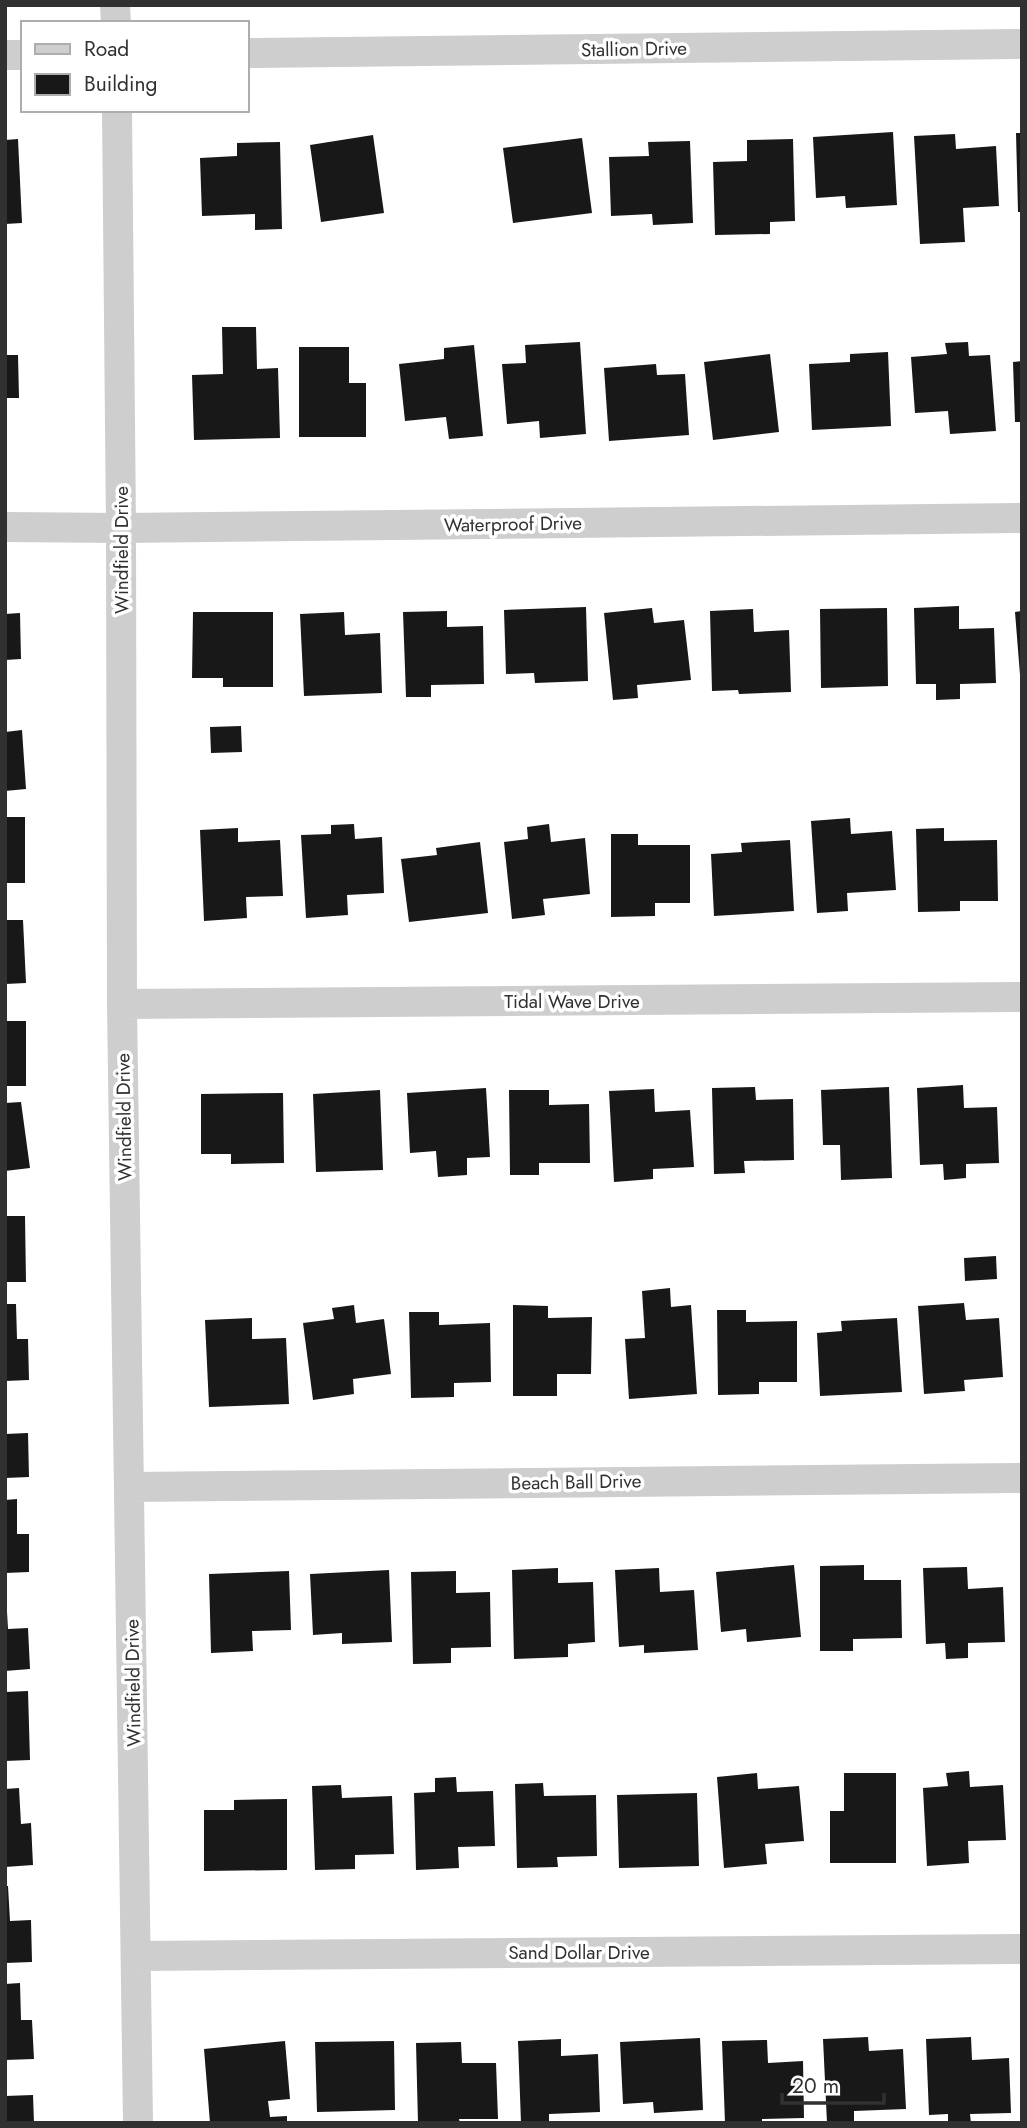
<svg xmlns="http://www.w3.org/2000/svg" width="1027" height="2128" font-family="Jost,sans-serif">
	<rect width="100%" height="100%" fill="#fff"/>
	<!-- building -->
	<path fill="#181818" d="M 893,132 L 897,205 L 846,208 L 845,196 L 816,198 L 813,137 Z
		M 1016,133 L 1022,133 L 1022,212 L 1018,212 Z
		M 955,134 L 956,149 L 996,146 L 999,206 L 963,208 L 965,242 L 920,244 L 914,136 Z
		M 373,135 L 384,213 L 321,222 L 310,145 Z
		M 582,138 L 592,213 L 513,223 L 503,148 Z
		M 18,139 L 22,223 L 5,224 L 5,140 Z
		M 793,139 L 795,221 L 770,222 L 770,234 L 715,235 L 713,162 L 747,161 L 747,140 Z
		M 690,141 L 693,223 L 653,225 L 652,214 L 611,216 L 609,157 L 649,156 L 648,142 Z
		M 280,142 L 282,229 L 255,230 L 255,214 L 202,216 L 200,158 L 237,156 L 237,143 Z
		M 222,327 L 256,327 L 257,369 L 278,368 L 280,438 L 194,440 L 192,375 L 223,374 Z
		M 580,342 L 586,434 L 540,438 L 539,421 L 507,424 L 502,364 L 526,363 L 525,345 Z
		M 968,342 L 969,356 L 990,355 L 996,431 L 950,434 L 948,411 L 915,413 L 911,357 L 947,354 L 945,343 Z
		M 474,345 L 483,436 L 449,439 L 446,417 L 405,421 L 399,364 L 444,359 L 444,348 Z
		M 299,347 L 349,347 L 349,383 L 366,383 L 366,437 L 299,437 Z
		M 888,352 L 891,426 L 812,430 L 809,364 L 850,362 L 850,354 Z
		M 770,354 L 779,432 L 713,440 L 704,362 Z
		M 5,355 L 18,355 L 19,398 L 5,398 Z
		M 1022,361 L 1022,422 L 1015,422 L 1013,362 Z
		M 656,364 L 657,375 L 685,374 L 689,435 L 609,441 L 604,368 Z
		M 959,606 L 959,629 L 994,628 L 996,683 L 960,684 L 960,699 L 936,700 L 936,684 L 916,684 L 914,608 Z
		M 586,607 L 588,681 L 535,683 L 534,673 L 506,674 L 504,610 Z
		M 652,608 L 654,623 L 684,620 L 691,680 L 637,685 L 638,698 L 613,700 L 604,613 Z
		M 887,608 L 888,686 L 821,688 L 820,609 Z
		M 753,609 L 754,632 L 789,630 L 791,692 L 739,694 L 738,690 L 712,691 L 710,611 Z
		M 447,611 L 447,627 L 483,626 L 484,684 L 431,685 L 431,697 L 406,697 L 403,612 Z
		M 1022,611 L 1022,675 L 1020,675 L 1015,612 Z
		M 193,612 L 273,612 L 273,687 L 223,687 L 223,678 L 192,678 Z
		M 344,612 L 345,635 L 380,633 L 382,693 L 304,696 L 300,614 Z
		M 20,613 L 21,659 L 5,660 L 5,614 Z
		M 241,726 L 242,752 L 211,753 L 210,727 Z
		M 22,730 L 26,789 L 5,791 L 5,732 Z
		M 5,817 L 25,817 L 25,883 L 5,883 Z
		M 850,818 L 851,834 L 892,831 L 896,890 L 847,893 L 848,911 L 817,913 L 811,821 Z
		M 354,824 L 355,839 L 382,837 L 384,893 L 347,895 L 348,915 L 306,918 L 301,835 L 331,834 L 331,825 Z
		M 549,824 L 551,842 L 585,838 L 590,894 L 543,899 L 545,915 L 512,919 L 504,842 L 528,839 L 527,827 Z
		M 238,828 L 238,842 L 280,840 L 283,896 L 246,897 L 247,918 L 204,921 L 200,830 Z
		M 944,828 L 944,841 L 997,840 L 998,901 L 960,901 L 960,911 L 918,912 L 916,829 Z
		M 611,834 L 638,834 L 638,845 L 690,845 L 690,903 L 655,903 L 655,916 L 611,917 Z
		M 790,840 L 794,911 L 714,916 L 711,854 L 742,852 L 741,843 Z
		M 480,842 L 488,913 L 409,922 L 401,859 L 437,855 L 436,848 Z
		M 5,920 L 23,920 L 26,983 L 5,984 Z
		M 5,1021 L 26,1021 L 26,1086 L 5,1086 Z
		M 963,1085 L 964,1108 L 997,1107 L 999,1163 L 966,1164 L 966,1178 L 944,1180 L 943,1164 L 920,1165 L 917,1088 Z
		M 755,1087 L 756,1100 L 793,1099 L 794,1160 L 744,1161 L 745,1173 L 714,1174 L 712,1088 Z
		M 889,1087 L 892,1178 L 841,1180 L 840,1145 L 823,1145 L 821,1090 Z
		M 486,1088 L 490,1157 L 467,1158 L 467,1175 L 438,1177 L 436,1151 L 410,1153 L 407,1093 Z
		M 654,1089 L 655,1112 L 690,1110 L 694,1167 L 653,1169 L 653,1179 L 614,1182 L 609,1091 Z
		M 380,1090 L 383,1170 L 316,1172 L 313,1094 Z
		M 509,1090 L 549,1090 L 549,1105 L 589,1104 L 590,1163 L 539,1163 L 539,1175 L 510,1175 Z
		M 283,1093 L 284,1163 L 231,1164 L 231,1154 L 201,1154 L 201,1094 Z
		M 21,1102 L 30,1168 L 5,1171 L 5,1103 Z
		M 5,1216 L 25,1216 L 26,1282 L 5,1282 Z
		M 996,1256 L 997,1279 L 965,1281 L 964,1258 Z
		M 670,1288 L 671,1307 L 691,1305 L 697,1394 L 629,1399 L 625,1339 L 645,1338 L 642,1291 Z
		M 964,1303 L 966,1320 L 999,1318 L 1003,1377 L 964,1380 L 965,1391 L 924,1394 L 918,1306 Z
		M 5,1304 L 16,1304 L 17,1339 L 28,1339 L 29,1380 L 5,1381 Z
		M 354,1305 L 356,1323 L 384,1319 L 391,1374 L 353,1379 L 354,1394 L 313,1400 L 303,1323 L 334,1319 L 332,1308 Z
		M 513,1305 L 548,1306 L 548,1318 L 592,1317 L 591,1374 L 557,1374 L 557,1396 L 513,1396 Z
		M 717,1310 L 746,1310 L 746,1322 L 797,1321 L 797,1382 L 759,1382 L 759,1394 L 718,1395 Z
		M 409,1312 L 439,1312 L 439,1325 L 490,1323 L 491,1382 L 454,1383 L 454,1397 L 411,1398 Z
		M 252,1318 L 252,1339 L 286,1338 L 289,1404 L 209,1407 L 205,1320 Z
		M 897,1318 L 902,1392 L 820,1396 L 817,1333 L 842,1331 L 841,1321 Z
		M 28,1433 L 29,1477 L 5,1478 L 5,1434 Z
		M 17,1499 L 17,1534 L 29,1534 L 29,1572 L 5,1573 L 5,1500 Z
		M 794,1565 L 801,1637 L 747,1642 L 746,1629 L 721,1632 L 716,1572 Z
		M 864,1565 L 864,1580 L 901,1580 L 902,1638 L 853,1639 L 853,1651 L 820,1651 L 820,1566 Z
		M 967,1567 L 968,1589 L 1003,1587 L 1005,1642 L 968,1643 L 968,1658 L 946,1659 L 945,1643 L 926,1644 L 923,1568 Z
		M 558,1568 L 558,1583 L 593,1582 L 595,1642 L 568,1644 L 568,1657 L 514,1659 L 512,1570 Z
		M 659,1568 L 660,1592 L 694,1590 L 698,1650 L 644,1653 L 644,1645 L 619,1647 L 615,1570 Z
		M 389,1570 L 392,1642 L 342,1644 L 342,1633 L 313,1635 L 310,1574 Z
		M 289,1571 L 291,1630 L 252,1631 L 253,1651 L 211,1653 L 209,1574 Z
		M 456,1571 L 456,1593 L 490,1592 L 491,1647 L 451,1648 L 451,1663 L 413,1664 L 411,1572 Z
		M 5,1612 L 7,1612 L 8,1629 L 28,1628 L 30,1669 L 5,1671 Z
		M 28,1691 L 30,1760 L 5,1761 L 5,1692 Z
		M 969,1771 L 970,1787 L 1003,1785 L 1006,1840 L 968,1841 L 969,1863 L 927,1866 L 923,1788 L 948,1786 L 946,1773 Z
		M 757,1773 L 758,1789 L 799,1786 L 804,1841 L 765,1844 L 767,1864 L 724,1868 L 717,1777 Z
		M 844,1773 L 896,1773 L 896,1863 L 830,1863 L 830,1811 L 844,1811 Z
		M 456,1777 L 457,1792 L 493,1791 L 495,1846 L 458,1847 L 459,1868 L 416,1870 L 414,1793 L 435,1792 L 435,1778 Z
		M 543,1783 L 544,1796 L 596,1795 L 597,1856 L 557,1857 L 558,1867 L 517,1868 L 515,1784 Z
		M 341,1785 L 342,1798 L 392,1796 L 394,1854 L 355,1855 L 355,1869 L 315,1870 L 312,1786 Z
		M 19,1788 L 21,1824 L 31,1823 L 33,1865 L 5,1867 L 5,1789 Z
		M 697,1793 L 699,1866 L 619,1868 L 617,1795 Z
		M 287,1799 L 287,1870 L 204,1871 L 204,1810 L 234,1810 L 234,1800 Z
		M 5,1886 L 8,1886 L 10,1921 L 31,1920 L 32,1962 L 5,1963 Z
		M 20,1983 L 21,2020 L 32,2020 L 34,2059 L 5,2060 L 5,1984 Z
		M 868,2037 L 869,2051 L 903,2049 L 906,2109 L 854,2111 L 854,2123 L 827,2123 L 823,2039 Z
		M 971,2037 L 972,2060 L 1009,2058 L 1011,2113 L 970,2114 L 971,2123 L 948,2123 L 948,2114 L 929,2115 L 926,2039 Z
		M 700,2038 L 703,2110 L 654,2113 L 653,2102 L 623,2104 L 620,2042 Z
		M 561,2039 L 561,2056 L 598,2054 L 600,2112 L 549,2114 L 549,2123 L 521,2123 L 518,2041 Z
		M 767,2040 L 768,2063 L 803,2061 L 804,2118 L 762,2119 L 762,2123 L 725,2123 L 722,2041 Z
		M 285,2041 L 290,2099 L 268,2101 L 270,2117 L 287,2116 L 287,2123 L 210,2123 L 204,2049 Z
		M 394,2041 L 395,2110 L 317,2112 L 315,2042 Z
		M 461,2042 L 462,2063 L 496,2063 L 498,2119 L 459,2119 L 460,2123 L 418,2123 L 416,2043 Z
		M 33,2095 L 34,2123 L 5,2123 L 5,2096 Z"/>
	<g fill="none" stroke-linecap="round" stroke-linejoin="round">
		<!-- street -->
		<path stroke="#cecece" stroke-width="30" d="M 115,5 L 116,23
			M 247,53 L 1022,44
			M 5,55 L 23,55
			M 117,110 L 121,528 L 122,1004 L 138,2123
			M 5,527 L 121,528 L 1022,518
			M 122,1004 L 1022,997
			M 130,1487 L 1022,1478
			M 136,1956 L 1022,1949"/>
	</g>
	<g text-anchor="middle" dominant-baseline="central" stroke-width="7" stroke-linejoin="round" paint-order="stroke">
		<!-- street labels -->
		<g font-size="19" fill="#313131" stroke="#fff">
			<text transform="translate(634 49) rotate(-1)">Stallion Drive</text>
			<text transform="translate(513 524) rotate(-1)">Waterproof Drive</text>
			<text transform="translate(121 550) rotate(-90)">Windfield Drive</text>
			<text x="572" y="1001">Tidal Wave Drive</text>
			<text transform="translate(124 1117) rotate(-91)">Windfield Drive</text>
			<text transform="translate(576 1482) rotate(-1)">Beach Ball Drive</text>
			<text transform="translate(133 1683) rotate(-91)">Windfield Drive</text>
			<text x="579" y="1952">Sand Dollar Drive</text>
		</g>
	</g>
	<!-- border -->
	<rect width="1027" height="2128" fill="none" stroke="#313131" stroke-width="14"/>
	<!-- legend -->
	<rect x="21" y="21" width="228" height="91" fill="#ffffff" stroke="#adadad" stroke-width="2"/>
	<rect x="35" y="44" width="35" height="10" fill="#cecece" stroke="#adadad" stroke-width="2"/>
	<text x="84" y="56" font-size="21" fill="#313131">Road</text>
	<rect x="35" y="74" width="35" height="21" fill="#181818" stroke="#adadad" stroke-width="2"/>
	<text x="84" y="91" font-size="21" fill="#313131">Building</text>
	<!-- scale -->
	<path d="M782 2093v10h102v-10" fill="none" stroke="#313131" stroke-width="3.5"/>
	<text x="792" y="2093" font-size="21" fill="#313131" stroke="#ffffff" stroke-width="5" paint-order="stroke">20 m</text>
</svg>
